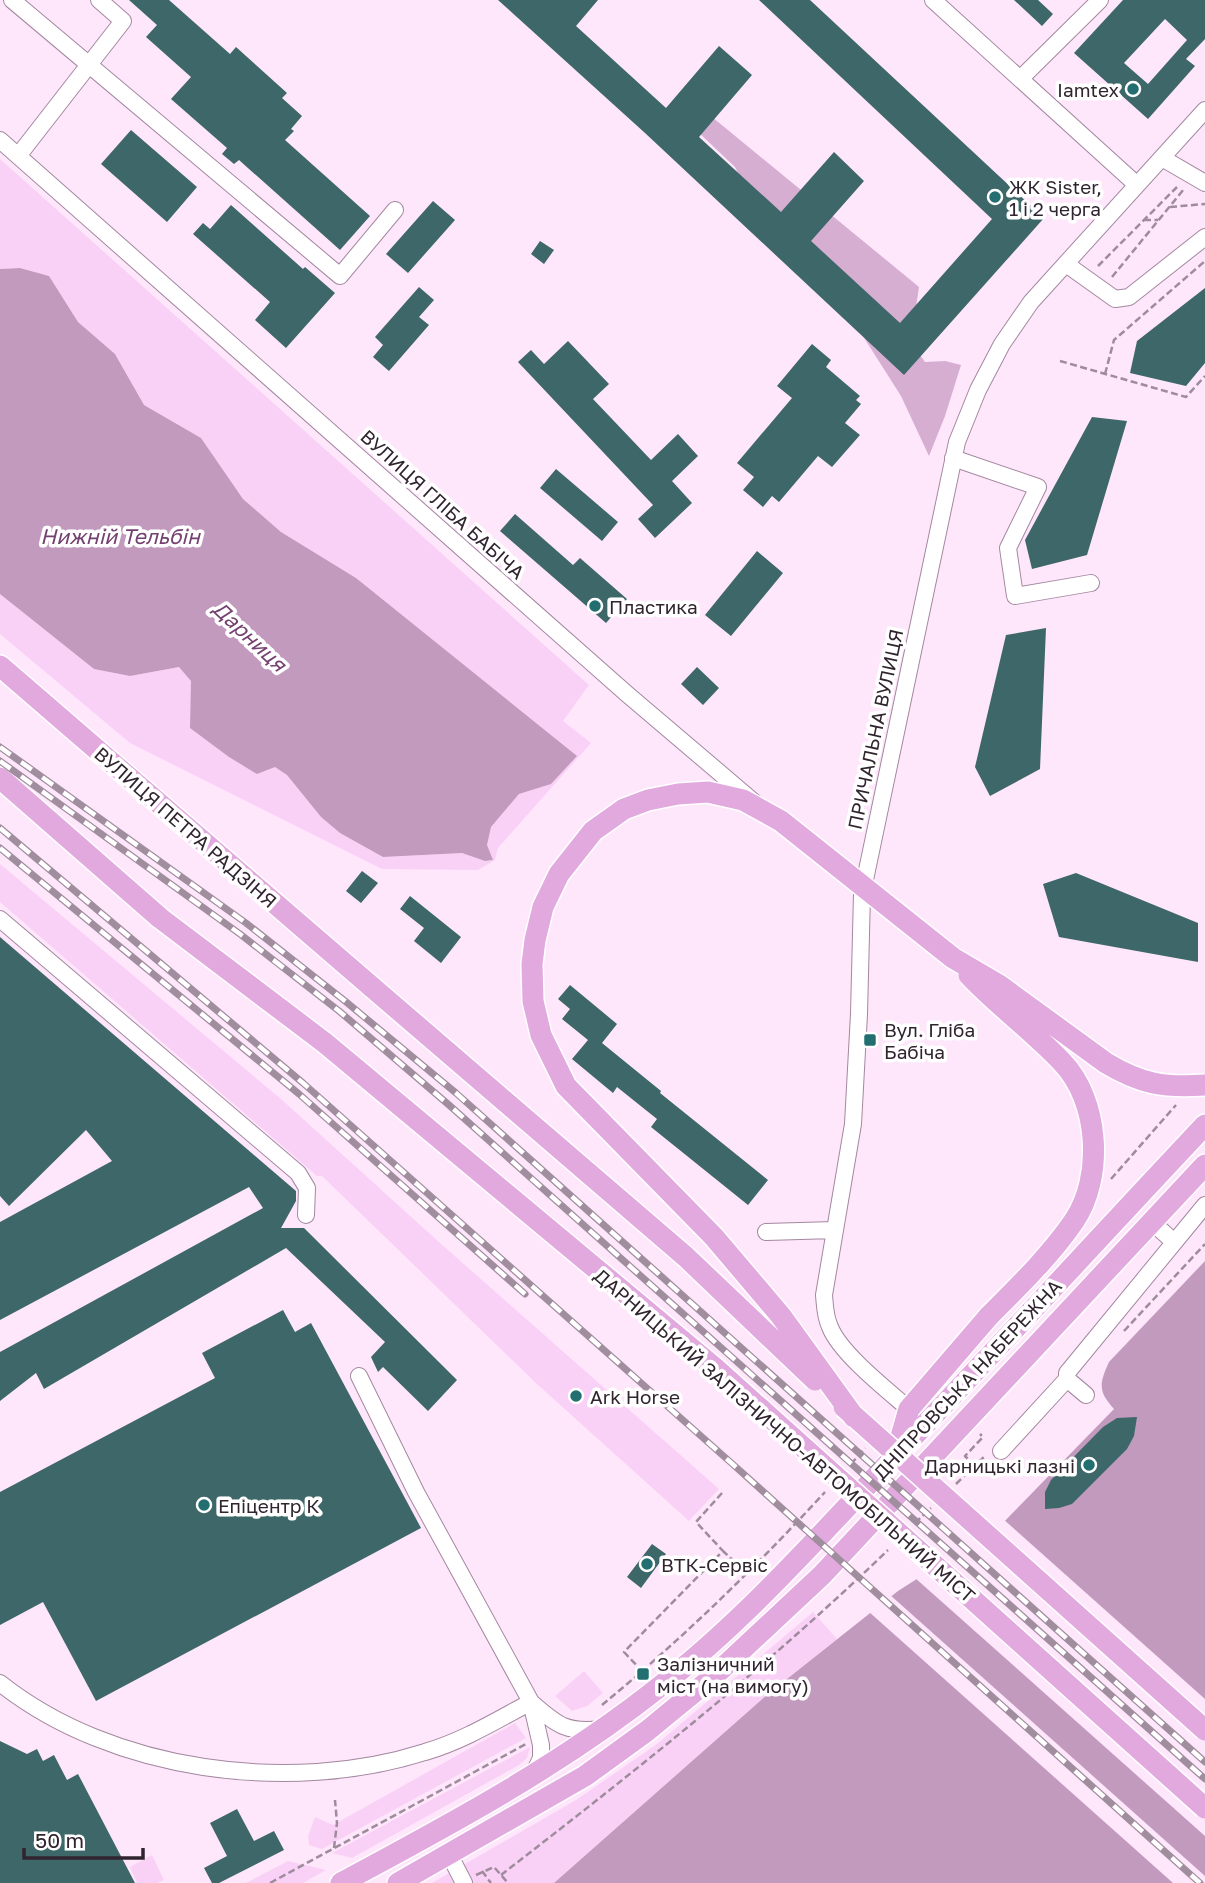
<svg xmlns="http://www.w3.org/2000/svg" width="1205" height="1883" font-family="'Golos Text',sans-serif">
	<rect width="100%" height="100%" fill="#fee6fb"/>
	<!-- green -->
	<path fill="#fad1f6" d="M 0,159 L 589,685 L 563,721 L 591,743 L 498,848 L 495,860 L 478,870 L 382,869 L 130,743 L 0,634 L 0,561 L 9,601 L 94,669 L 130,676 L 179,667 L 276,767 L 287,775 L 321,817 L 340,833 L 383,857 L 462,853 L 485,861 L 492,860 L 487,845 L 491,827 L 519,794 L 551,784 L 356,578 L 281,532 L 243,499 L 201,438 L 144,405 L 115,354 L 78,322 L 49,276 L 20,268 L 0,269 Z
		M 0,864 L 281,1099 L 440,1243 L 719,1489 L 689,1521 L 537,1384 L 322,1176 L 317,1176 L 0,902 Z
		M 813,1612 L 837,1639 L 768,1694 L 554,1883 L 432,1883 L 576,1800 L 657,1744 Z
		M 584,1671 L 603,1693 L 587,1706 L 572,1711 L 555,1696 Z
		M 515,1723 L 526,1738 L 322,1849 L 309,1845 L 308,1836 L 315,1817 L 333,1825 Z
		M 530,1747 L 527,1758 L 519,1765 L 352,1858 L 332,1853 Z
		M 152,1855 L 164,1880 L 157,1883 L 137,1883 L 130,1867 Z
		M 288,1861 L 326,1870 L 303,1883 L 246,1883 Z"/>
	<!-- forest -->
	<path fill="#d6aed2" d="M 689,98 L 919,287 L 916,307 L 908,338 L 925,362 L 945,361 L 961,365 L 945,416 L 929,456 L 901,396 L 861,333 L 748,193 L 735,167 L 696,130 Z"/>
	<!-- water -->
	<path fill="#c19abd" d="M 20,268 L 49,276 L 78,322 L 115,354 L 144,405 L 201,438 L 243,499 L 281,532 L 356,578 L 577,756 L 551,784 L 519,794 L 491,827 L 487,845 L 493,860 L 485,861 L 462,853 L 383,857 L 340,833 L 321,817 L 287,775 L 275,767 L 257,774 L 229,757 L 190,728 L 191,681 L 179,667 L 130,676 L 94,669 L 0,594 L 0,269 Z
		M 1205,1261 L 1205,1883 L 554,1883 L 768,1694 L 898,1591 L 1000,1526 L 1114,1409 C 1098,1391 1099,1384 1109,1362 Z"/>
	<!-- pier -->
	<path fill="#fee6fb" d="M 1002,1518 L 1205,1699 L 1205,1836 L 914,1577 Z
		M 889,1594 L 1205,1876 L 1205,1883 L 1173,1883 L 868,1611 Z"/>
	<!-- building -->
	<path fill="#3d6768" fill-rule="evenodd" d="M 129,0 L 169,0 L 230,54 L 236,47 L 287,93 L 282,98 L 302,116 L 291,129 L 294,131 L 285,140 L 370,216 L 340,250 L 239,160 L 234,164 L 222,154 L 227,148 L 171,99 L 191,77 L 146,37 L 157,25 Z
		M 498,0 L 598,0 L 576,26 L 666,108 L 719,46 L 752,75 L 699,137 L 781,212 L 834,152 L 864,181 L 811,241 L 900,323 L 992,219 L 759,0 L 810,0 L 1044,218 L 904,375 L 645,133 Z
		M 1014,0 L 1038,0 L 1053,14 L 1042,26 Z
		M 1123,0 L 1205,0 L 1205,39 L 1186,59 L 1195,66 L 1148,119 L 1074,53 ZM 1165,19 L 1187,40 L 1148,84 L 1124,63 Z
		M 131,130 L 197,187 L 167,222 L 101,164 Z
		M 433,201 L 455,220 L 408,273 L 386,254 Z
		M 231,205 L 303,269 L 305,267 L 335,293 L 286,348 L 255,320 L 270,302 L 193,234 L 203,223 L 210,229 Z
		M 540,241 L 554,250 L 544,264 L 531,254 Z
		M 419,287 L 434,300 L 419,317 L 429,325 L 389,371 L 373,357 L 383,345 L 375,337 Z
		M 1205,288 L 1205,363 L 1186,386 L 1130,373 L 1137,341 Z
		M 568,341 L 609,384 L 593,399 L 651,460 L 678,434 L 698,456 L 672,481 L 692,503 L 655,538 L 638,519 L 653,505 L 518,362 L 531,350 L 544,364 Z
		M 812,344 L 831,360 L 826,367 L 860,396 L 856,400 L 861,404 L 845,423 L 860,435 L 832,467 L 818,456 L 779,502 L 772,496 L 763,507 L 743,490 L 754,477 L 737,463 L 792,398 L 777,386 Z
		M 1092,417 L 1127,421 L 1087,555 L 1032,569 L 1025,540 Z
		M 556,469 L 618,522 L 602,541 L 540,488 Z
		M 515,514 L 573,565 L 580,558 L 627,599 L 606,623 L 500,531 Z
		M 757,551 L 783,573 L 731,636 L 705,615 Z
		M 1046,628 L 1040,769 L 990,796 L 975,767 L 1006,635 Z
		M 697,667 L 719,688 L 703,705 L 681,684 Z
		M 362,871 L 378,883 L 361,903 L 346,891 Z
		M 1076,873 L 1198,923 L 1198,962 L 1059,937 L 1043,884 Z
		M 410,896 L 461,937 L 441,963 L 414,941 L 424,928 L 400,909 Z
		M 0,937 L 296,1191 L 296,1201 L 281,1228 L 304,1228 L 457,1380 L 428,1411 L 383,1367 L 378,1372 L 371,1357 L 385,1342 L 286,1248 L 44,1389 L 36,1373 L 0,1401 L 0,1352 L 263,1208 L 249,1187 L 0,1320 L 0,1222 L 112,1161 L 86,1130 L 9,1206 L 0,1196 Z
		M 570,985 L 617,1024 L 602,1043 L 661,1091 L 660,1093 L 768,1180 L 748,1205 L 651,1127 L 657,1119 L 617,1087 L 613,1093 L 572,1059 L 588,1040 L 562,1019 L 570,1009 L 558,999 Z
		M 283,1310 L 295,1332 L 311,1323 L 421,1528 L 96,1701 L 43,1602 L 0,1625 L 0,1492 L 215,1378 L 202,1353 Z
		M 1137,1417 L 1134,1436 L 1127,1449 L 1072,1504 L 1059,1508 L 1045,1509 L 1045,1492 L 1051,1480 L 1103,1427 L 1117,1418 Z
		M 652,1544 L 666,1554 L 641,1588 L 627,1577 Z
		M 0,1741 L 27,1754 L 37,1749 L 43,1761 L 54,1755 L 67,1780 L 78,1774 L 135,1883 L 0,1883 Z
		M 237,1809 L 254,1841 L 274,1831 L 284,1850 L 219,1883 L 212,1883 L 204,1868 L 227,1856 L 210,1823 Z"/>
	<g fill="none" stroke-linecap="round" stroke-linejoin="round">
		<!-- minor casing -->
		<g stroke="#a388a0" stroke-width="18">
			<path id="minor" d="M 12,0 L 340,276 L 395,210
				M 933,0 L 1137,185
				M 1020,79 L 1100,0
				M 0,140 L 627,694 L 754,802
				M 18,156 L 123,21 L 99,0
				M 1162,158 L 1205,183
				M 1066,264 L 1115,299 L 1129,297 L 1205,237
				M 953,458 L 1038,487 L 1008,548 L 1015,596 L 1091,583
				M 0,919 L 298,1173 L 307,1188 L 306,1215
				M 1152,1222 L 1174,1242
				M 766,1232 L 834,1230
				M 359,1376 L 416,1492 L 531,1702 L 541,1745 L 541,1758 L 533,1775
				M 1067,1379 L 1086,1395
				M 909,1409 C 887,1390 840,1353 830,1327 C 825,1317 825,1306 824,1295 L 853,1124 L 859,1014 L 862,894 L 957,442 L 978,390 L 1002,344 L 1031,302 L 1205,110
				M 1001,1451 L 1067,1379 L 1067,1373 L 1205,1205
				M 0,1683 C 112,1772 290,1795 425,1752 C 463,1741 497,1720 531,1702
				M 532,1703 C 558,1726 567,1733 602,1729
				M 449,1854 L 464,1883"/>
		</g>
		<!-- major casing -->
		<g stroke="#fff" stroke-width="24">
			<path id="major" d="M 0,666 L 373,988
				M 0,778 L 160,918 L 325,1043
				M 900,1452 L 900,1440 L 909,1409 L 989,1316
				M 341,1883 C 453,1823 563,1764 663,1684 C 742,1622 810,1546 879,1473 C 989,1358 1096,1241 1205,1125
				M 398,1883 L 585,1776 L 647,1731 L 714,1676 L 822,1575 L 1205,1165"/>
		</g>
		<!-- path -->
		<path stroke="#9e8c9c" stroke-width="2.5" stroke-dasharray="7 3.5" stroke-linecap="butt" d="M 1170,207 L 1205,204
			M 1144,220 L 1158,220
			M 1098,266 L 1177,187
			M 1112,277 L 1184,189
			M 1060,361 L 1186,397 L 1205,376
			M 1105,374 L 1114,340 L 1205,261
			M 1111,1179 L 1176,1105
			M 1124,1331 L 1205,1244
			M 851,1464 L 865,1448
			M 975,1466 L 965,1456 L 983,1437 L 980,1434
			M 956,1484 L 986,1455
			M 722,1493 L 696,1522 L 723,1551
			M 915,1523 L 931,1508
			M 643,1672 L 624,1652 L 723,1551 L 748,1574
			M 602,1705 C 682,1639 755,1568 825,1492
			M 334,1848 L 337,1823 L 335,1800
			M 482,1871 L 491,1883
			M 476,1875 L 494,1867 L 508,1883
			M 501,1875 C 634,1772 767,1667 888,1550
			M 270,1883 L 526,1744"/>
		<!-- minor -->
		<use href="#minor" stroke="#fff" stroke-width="16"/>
		<!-- major -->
		<use href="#major" stroke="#e2a9df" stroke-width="21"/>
		<!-- rail casing -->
		<g stroke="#a08e9e" stroke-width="7">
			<path id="rail" d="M 0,747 L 246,923 L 345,1001 L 456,1093 L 1205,1762
				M 0,761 L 240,934 L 339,1011 L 449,1105 L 1205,1779
				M 0,828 L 303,1083 L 728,1460 L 1200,1883
				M 0,848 L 299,1094 L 525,1294"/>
		</g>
		<!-- rail -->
		<use href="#rail" stroke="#fff" stroke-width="4.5" stroke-dasharray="13" stroke-linecap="butt"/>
		<!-- major-bridge casing -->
		<g stroke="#fff" stroke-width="24" stroke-linecap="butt">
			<path id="major-bridge" d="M 969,975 C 998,1006 1033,1031 1062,1062 C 1099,1100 1104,1177 1074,1221 C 1050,1256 1019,1286 989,1316
				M 373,988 L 686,1257 L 815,1380
				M 325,1043 L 715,1368 L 1205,1808
				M 844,1407 L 1205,1730
				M 854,1417 L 781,1316 L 714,1237 L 566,1086 L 541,1035 L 533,1001 L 532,964 L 535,940 L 543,907 L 559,874 L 593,831 L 624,809 L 648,800 L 678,794 L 708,792 L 743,800 L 781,821 L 953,958 L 999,985 L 1106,1063 C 1141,1084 1164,1088 1205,1085"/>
		</g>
		<!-- major-bridge -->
		<use href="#major-bridge" stroke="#e2a9df" stroke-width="21"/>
	</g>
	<!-- markers -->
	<g fill="#226e70" stroke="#fff" stroke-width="2.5">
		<circle cx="1133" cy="89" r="7"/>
		<circle cx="995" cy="197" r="7"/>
		<circle cx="595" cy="606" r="7"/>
		<rect x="863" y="1033" width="14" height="14" rx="3.5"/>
		<circle cx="576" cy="1396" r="7"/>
		<circle cx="1089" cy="1465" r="7"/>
		<circle cx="204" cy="1505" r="7"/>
		<circle cx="647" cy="1564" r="7"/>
		<rect x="636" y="1667" width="14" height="14" rx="3.5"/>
	</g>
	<g text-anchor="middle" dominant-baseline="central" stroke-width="7" stroke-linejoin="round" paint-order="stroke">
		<!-- poi labels -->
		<g font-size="19" fill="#30252f" stroke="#fff" text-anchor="start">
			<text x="1119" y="89" text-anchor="end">Iamtex</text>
			<text x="1009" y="186">ЖК Sister,<tspan x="1009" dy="22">1 і 2 черга</tspan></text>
			<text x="609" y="606">Пластика</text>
			<text x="884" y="1029">Вул. Гліба<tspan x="884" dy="22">Бабіча</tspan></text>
			<text x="590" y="1396">Ark Horse</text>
			<text x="1075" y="1465" text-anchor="end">Дарницькі лазні</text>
			<text x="218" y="1505">Епіцентр К</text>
			<text x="661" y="1564">ВТК-Сервіс</text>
			<text x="657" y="1663">Залізничний<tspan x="657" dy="22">міст (на вимогу)</tspan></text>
		</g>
		<!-- street labels -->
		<g font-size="19" fill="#30252f" stroke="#fff">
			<text transform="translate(443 504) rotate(42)">ВУЛИЦЯ ГЛІБА БАБІЧА</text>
			<text transform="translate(875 729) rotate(-78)">ПРИЧАЛЬНА ВУЛИЦЯ</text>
			<text transform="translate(186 827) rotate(41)">ВУЛИЦЯ ПЕТРА РАДЗІНЯ</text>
			<text transform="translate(967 1379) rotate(-47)">ДНІПРОВСЬКА НАБЕРЕЖНА</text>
			<text transform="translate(785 1435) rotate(41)">ДАРНИЦЬКИЙ ЗАЛІЗНИЧНО-АВТОМОБІЛЬНИЙ МІСТ</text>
		</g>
		<!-- water labels -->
		<g font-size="21" font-style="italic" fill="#744170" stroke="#fff">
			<text x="120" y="536">Нижній Тельбін</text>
			<text transform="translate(250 636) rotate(43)">Дарниця</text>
		</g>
	</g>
	<!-- scale -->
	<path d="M24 1848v10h119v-10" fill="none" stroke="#30252f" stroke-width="3.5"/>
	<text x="35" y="1848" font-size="21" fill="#30252f" stroke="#ffffff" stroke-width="5" paint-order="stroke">50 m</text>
</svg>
